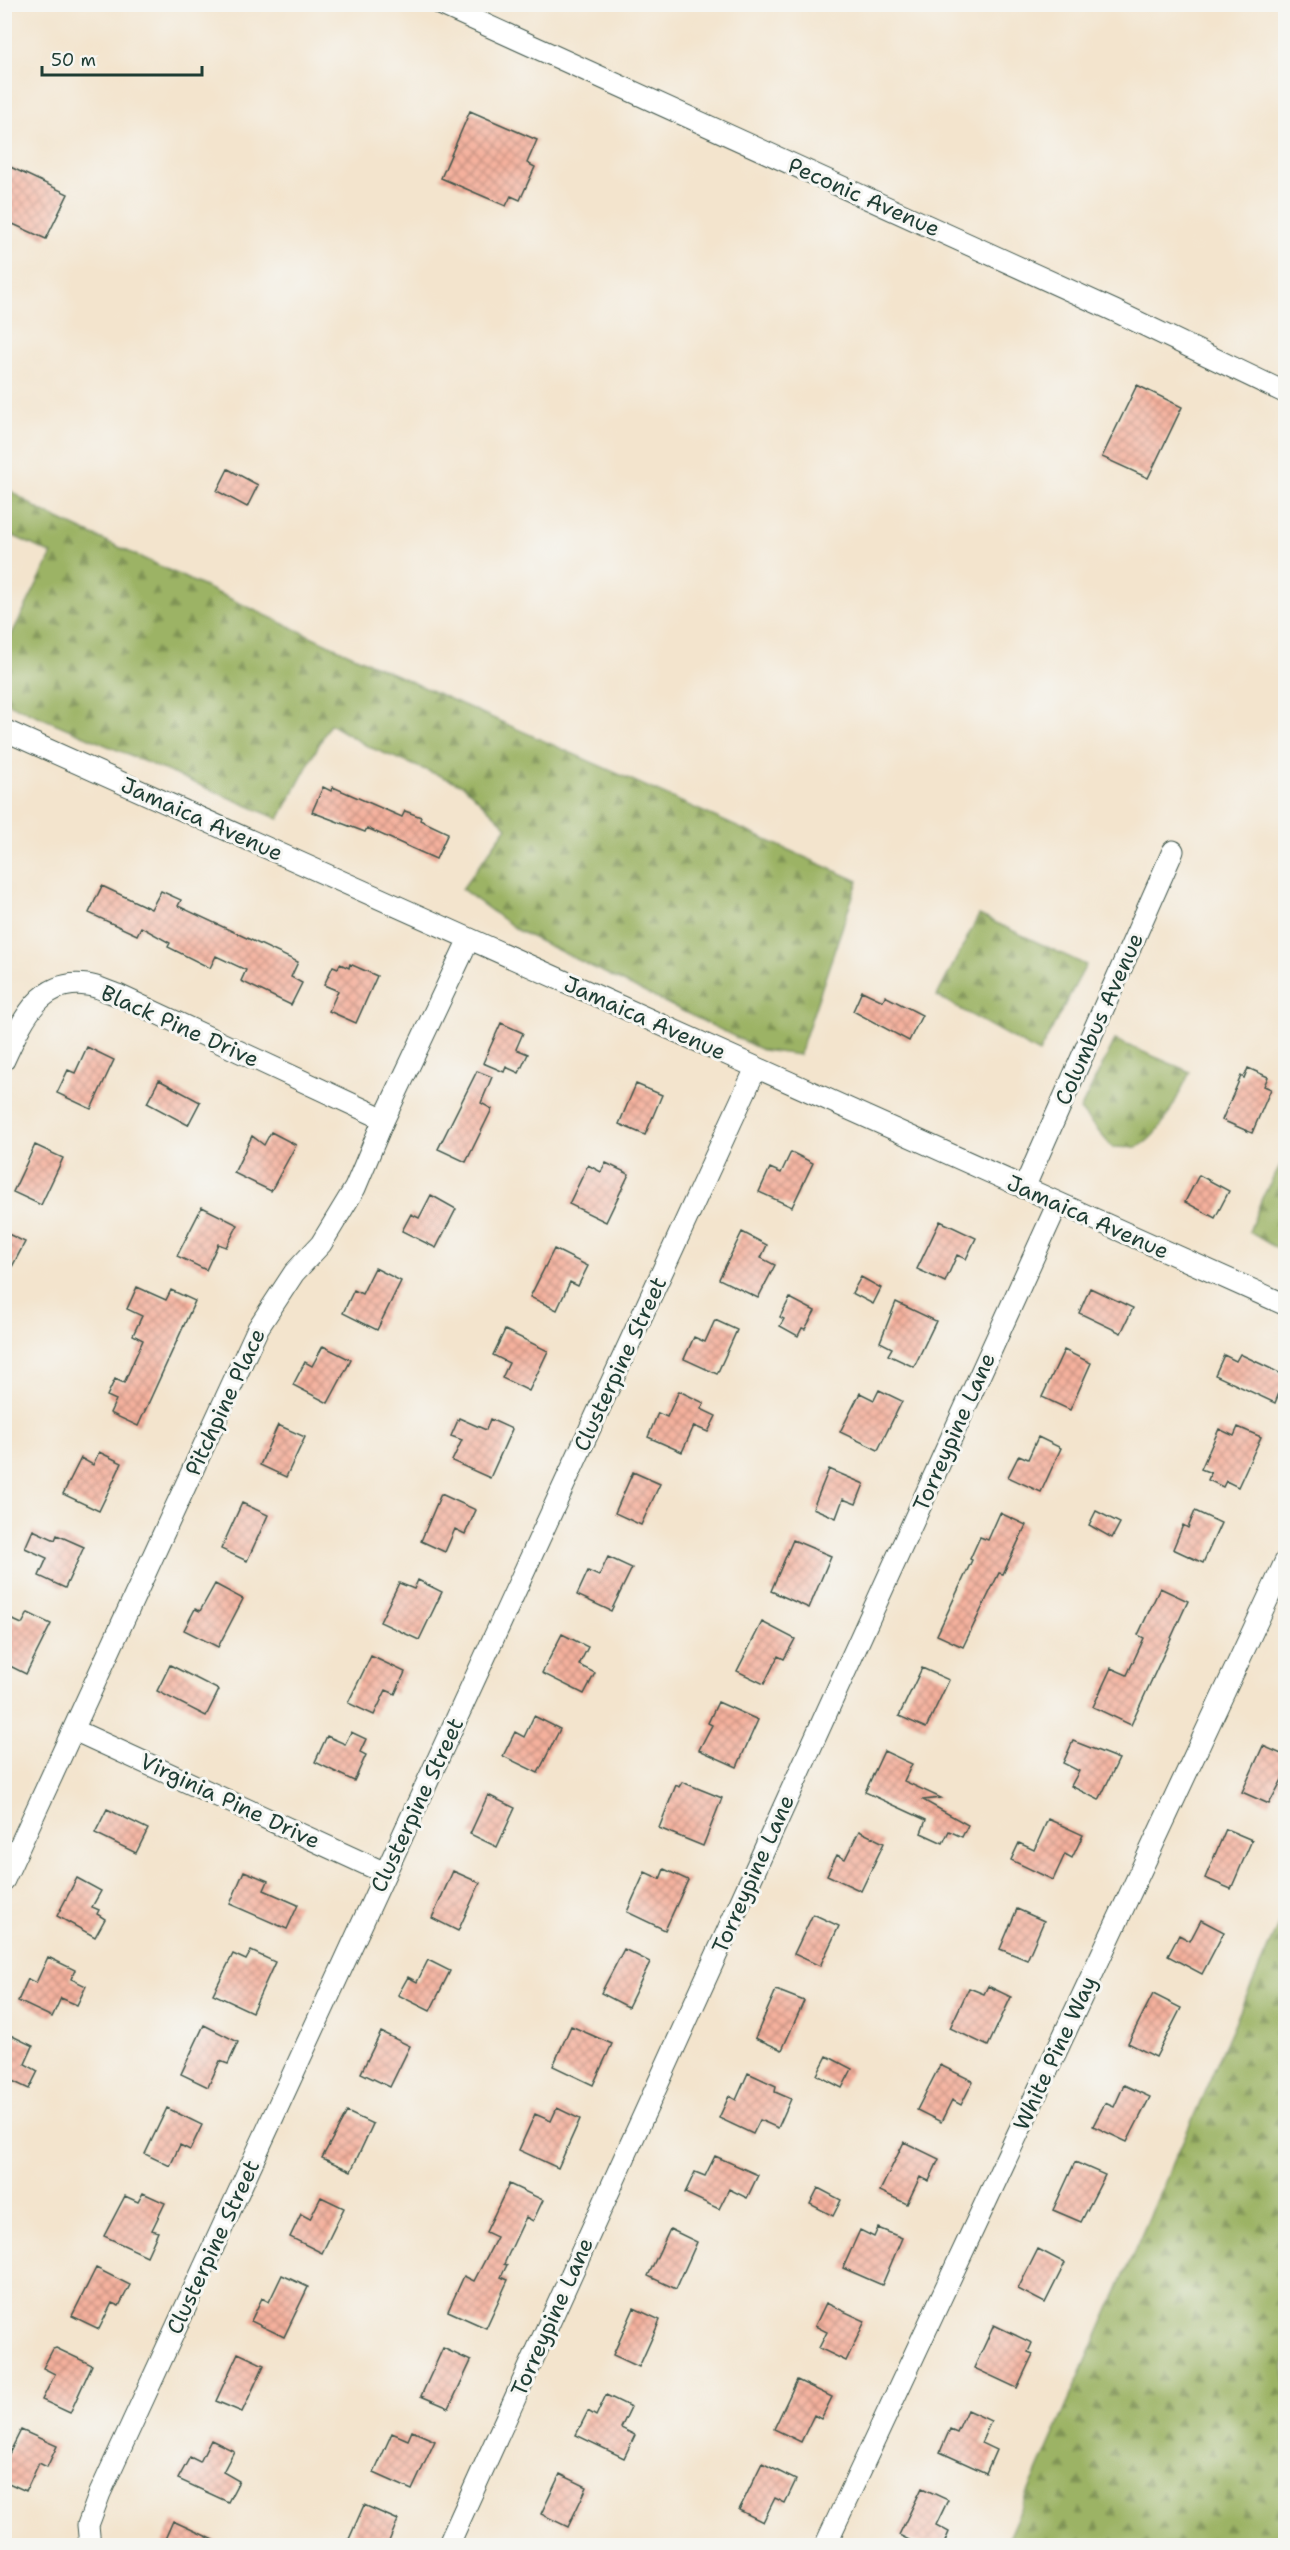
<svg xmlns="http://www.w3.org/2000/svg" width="1290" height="2550" font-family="'Shantell Sans',sans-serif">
	<defs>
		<pattern id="forest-firs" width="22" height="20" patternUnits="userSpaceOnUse" patternTransform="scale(1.5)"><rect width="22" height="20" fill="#9cb365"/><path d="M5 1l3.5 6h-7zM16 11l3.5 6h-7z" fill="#7f9354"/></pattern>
		<pattern id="building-cross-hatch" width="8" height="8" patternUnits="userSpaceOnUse" patternTransform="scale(1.5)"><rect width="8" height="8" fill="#f5b19d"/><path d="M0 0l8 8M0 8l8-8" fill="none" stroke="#c69181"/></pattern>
	</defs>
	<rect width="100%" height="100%" fill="#f6f6f2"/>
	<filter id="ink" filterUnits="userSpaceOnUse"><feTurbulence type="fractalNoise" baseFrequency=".0167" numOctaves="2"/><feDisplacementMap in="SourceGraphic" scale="12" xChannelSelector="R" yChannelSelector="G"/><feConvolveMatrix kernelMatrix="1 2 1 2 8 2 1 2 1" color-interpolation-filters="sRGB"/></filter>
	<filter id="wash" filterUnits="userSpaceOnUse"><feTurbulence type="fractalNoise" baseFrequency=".008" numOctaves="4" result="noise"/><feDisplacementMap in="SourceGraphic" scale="24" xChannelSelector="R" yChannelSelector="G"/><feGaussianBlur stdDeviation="1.35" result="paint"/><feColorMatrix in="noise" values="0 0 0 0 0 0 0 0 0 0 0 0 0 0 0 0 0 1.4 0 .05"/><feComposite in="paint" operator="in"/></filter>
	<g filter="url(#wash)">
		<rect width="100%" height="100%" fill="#f3e4cd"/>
		<!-- forest -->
		<path fill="url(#forest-firs)" stroke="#5e784c" stroke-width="1.5" d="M 5,487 L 41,511 L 347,653 L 858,881 L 799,1055 L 762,1050 L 519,931 L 462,889 L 507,827 L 463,785 L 369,747 L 330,724 L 279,819 L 5,702 L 5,648 L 52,554 L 5,532 Z
			M 979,915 L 1086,965 L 1039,1053 L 937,996 Z
			M 1115,1040 L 1190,1072 C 1180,1092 1159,1141 1136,1147 C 1129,1148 1119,1147 1112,1147 L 1080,1110 Z
			M 1285,1157 L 1285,1253 L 1249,1232 L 1262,1198 Z
			M 1285,1909 L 1285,2545 L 1005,2545 Z"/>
		<g id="blocks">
			<!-- building -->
			<path fill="url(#building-cross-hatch)" d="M 470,111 L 537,140 L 527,163 L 535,167 L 520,200 L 511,196 L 506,206 L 441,178 Z
				M 4,164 L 68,194 L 46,239 L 4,220 Z
				M 1137,385 L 1182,407 L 1148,478 L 1102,457 Z
				M 228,469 L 258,485 L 247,507 L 217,491 Z
				M 323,787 L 331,791 L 333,787 L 402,817 L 405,811 L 421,817 L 420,820 L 448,833 L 436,859 L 367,828 L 365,832 L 312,812 Z
				M 102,886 L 151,909 L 161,891 L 181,900 L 178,906 L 298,962 L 291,977 L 302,983 L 291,1005 L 241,981 L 246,970 L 216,956 L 210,968 L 168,947 L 170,943 L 141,927 L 137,935 L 89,913 Z
				M 340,964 L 349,968 L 350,964 L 377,976 L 356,1023 L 329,1011 L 338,991 L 324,985 L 333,966 L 338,968 Z
				M 862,991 L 883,1001 L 885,996 L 922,1015 L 909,1041 L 853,1011 Z
				M 501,1023 L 523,1033 L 516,1049 L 528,1054 L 519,1073 L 506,1067 L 504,1072 L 483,1063 Z
				M 87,1047 L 114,1060 L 91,1109 L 57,1093 L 68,1070 L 75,1073 Z
				M 1248,1068 L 1268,1077 L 1264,1086 L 1271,1089 L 1252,1133 L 1222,1120 L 1241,1076 L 1244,1078 Z
				M 477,1071 L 492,1077 L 481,1103 L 492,1109 L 466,1162 L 438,1149 Z
				M 159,1080 L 200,1102 L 188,1125 L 147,1103 Z
				M 636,1084 L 662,1095 L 645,1135 L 619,1124 Z
				M 271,1132 L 296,1145 L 271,1191 L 234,1173 L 252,1136 L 264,1145 Z
				M 35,1145 L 63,1158 L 41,1205 L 13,1192 Z
				M 791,1152 L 813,1163 L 792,1207 L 759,1192 L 770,1168 L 781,1173 Z
				M 606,1163 L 629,1174 L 606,1222 L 569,1204 L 588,1165 L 601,1172 Z
				M 1199,1175 L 1229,1191 L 1215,1218 L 1185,1202 Z
				M 431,1195 L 456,1209 L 436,1248 L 402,1231 L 411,1214 L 419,1218 Z
				M 202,1207 L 238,1225 L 226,1247 L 218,1244 L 206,1270 L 177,1256 Z
				M 940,1221 L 976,1238 L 966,1259 L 957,1255 L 945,1282 L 917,1269 Z
				M 4,1232 L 25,1242 L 4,1282 Z
				M 742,1232 L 767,1245 L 761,1258 L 775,1265 L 758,1298 L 719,1279 Z
				M 554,1249 L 588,1266 L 578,1286 L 570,1282 L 557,1310 L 530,1297 Z
				M 375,1268 L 401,1281 L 377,1330 L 343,1313 L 354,1290 L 362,1294 Z
				M 861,1277 L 881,1288 L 873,1304 L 852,1293 Z
				M 137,1287 L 166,1300 L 171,1290 L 195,1301 L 138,1426 L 110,1413 L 116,1400 L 107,1396 L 115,1379 L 124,1383 L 143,1340 L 133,1335 L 142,1316 L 127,1309 Z
				M 1090,1288 L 1133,1308 L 1121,1333 L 1079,1313 Z
				M 790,1298 L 815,1311 L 805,1329 L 802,1328 L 798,1336 L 780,1326 L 784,1319 L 780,1317 Z
				M 896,1302 L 936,1321 L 914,1367 L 888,1355 L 892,1348 L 880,1342 Z
				M 715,1320 L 737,1330 L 717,1374 L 684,1359 L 694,1337 L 705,1342 Z
				M 505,1330 L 548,1351 L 529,1391 L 502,1378 L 509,1363 L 493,1355 Z
				M 323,1346 L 351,1360 L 328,1403 L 293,1385 L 305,1362 L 312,1366 Z
				M 1064,1350 L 1091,1363 L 1070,1410 L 1042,1397 Z
				M 1240,1354 L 1286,1376 L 1275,1403 L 1215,1375 L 1224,1355 L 1236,1361 Z
				M 879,1390 L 902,1401 L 878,1450 L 840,1432 L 860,1393 L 874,1400 Z
				M 679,1391 L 704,1403 L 701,1409 L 716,1416 L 708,1432 L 694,1426 L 682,1452 L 648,1437 L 658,1413 L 667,1417 Z
				M 459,1418 L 486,1430 L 490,1419 L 512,1429 L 490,1478 L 452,1461 L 462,1440 L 451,1436 Z
				M 278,1425 L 305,1437 L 286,1477 L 260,1465 Z
				M 1238,1427 L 1261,1437 L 1238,1487 L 1226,1481 L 1223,1487 L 1208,1480 L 1211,1473 L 1201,1469 L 1219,1429 L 1234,1436 Z
				M 1038,1437 L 1061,1448 L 1041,1492 L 1008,1477 L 1019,1455 L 1028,1459 Z
				M 99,1452 L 122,1463 L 99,1511 L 63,1494 L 81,1458 L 93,1465 Z
				M 829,1469 L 864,1484 L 856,1504 L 843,1499 L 836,1518 L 813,1508 Z
				M 633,1472 L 660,1484 L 641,1525 L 615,1513 Z
				M 441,1494 L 476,1510 L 465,1534 L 455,1529 L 445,1552 L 421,1541 Z
				M 242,1503 L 268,1515 L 247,1561 L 221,1549 Z
				M 1096,1511 L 1120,1523 L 1112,1538 L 1089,1525 Z
				M 1195,1511 L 1221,1523 L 1203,1563 L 1173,1549 L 1183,1525 L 1188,1528 Z
				M 1000,1513 L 1026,1525 L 1003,1574 L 999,1573 L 963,1647 L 937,1635 L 972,1560 L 970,1559 L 980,1537 L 988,1540 Z
				M 33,1530 L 55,1540 L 57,1535 L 84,1547 L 65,1588 L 39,1576 L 47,1558 L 25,1548 Z
				M 793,1540 L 831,1556 L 809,1608 L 771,1591 Z
				M 608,1557 L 632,1568 L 611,1611 L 577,1595 L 588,1571 L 599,1576 Z
				M 418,1580 L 442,1592 L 419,1640 L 380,1622 L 399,1583 L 414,1589 Z
				M 215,1584 L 243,1599 L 218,1647 L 184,1630 L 195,1609 L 200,1611 Z
				M 1160,1588 L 1188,1601 L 1131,1725 L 1093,1707 L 1111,1668 L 1127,1675 L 1144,1638 L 1138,1635 Z
				M 28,1613 L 51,1624 L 26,1674 L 4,1663 L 4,1616 L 22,1624 Z
				M 762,1622 L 795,1639 L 784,1659 L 778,1656 L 764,1684 L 737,1671 Z
				M 562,1634 L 588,1647 L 579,1665 L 595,1673 L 584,1694 L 542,1673 Z
				M 371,1656 L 405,1672 L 395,1694 L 386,1690 L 374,1715 L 348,1703 Z
				M 170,1665 L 219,1690 L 206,1716 L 157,1691 Z
				M 922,1668 L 949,1680 L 926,1728 L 899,1716 Z
				M 718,1702 L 758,1720 L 737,1767 L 699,1750 L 712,1725 L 708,1723 Z
				M 534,1716 L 560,1729 L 538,1773 L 503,1756 L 515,1732 L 524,1737 Z
				M 351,1732 L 366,1739 L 360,1752 L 366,1755 L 354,1781 L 315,1762 L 327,1736 L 345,1744 Z
				M 1073,1741 L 1119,1759 L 1099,1800 L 1071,1786 L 1079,1771 L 1063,1763 Z
				M 1263,1746 L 1286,1756 L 1286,1772 L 1269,1804 L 1242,1792 Z
				M 884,1751 L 912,1764 L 904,1781 L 941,1798 L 923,1800 L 968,1825 L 962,1837 L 949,1831 L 943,1843 L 921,1833 L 926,1820 L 865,1792 Z
				M 682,1782 L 722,1798 L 703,1846 L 659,1828 L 676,1785 L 679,1787 Z
				M 488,1795 L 515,1808 L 497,1847 L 470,1834 Z
				M 107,1809 L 148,1829 L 136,1853 L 95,1833 Z
				M 1048,1819 L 1083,1835 L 1072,1858 L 1065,1854 L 1053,1880 L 1011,1860 L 1019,1843 L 1034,1850 Z
				M 1226,1829 L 1252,1840 L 1231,1889 L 1205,1878 Z
				M 859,1831 L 884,1843 L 861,1891 L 827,1875 L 837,1855 L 845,1859 Z
				M 664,1869 L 688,1880 L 665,1930 L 627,1912 L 645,1872 L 660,1879 Z
				M 244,1871 L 268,1881 L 264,1890 L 298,1905 L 287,1929 L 230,1904 Z
				M 453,1871 L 480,1883 L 458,1931 L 432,1918 Z
				M 77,1878 L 101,1891 L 92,1907 L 99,1910 L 97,1914 L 105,1919 L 95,1937 L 57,1916 Z
				M 1017,1909 L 1044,1921 L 1027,1960 L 1000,1949 Z
				M 813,1914 L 839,1926 L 820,1966 L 794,1954 Z
				M 1201,1920 L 1224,1932 L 1202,1974 L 1168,1956 L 1179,1935 L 1190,1941 Z
				M 624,1949 L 650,1962 L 628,2007 L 601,1993 Z
				M 251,1951 L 275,1962 L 252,2012 L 213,1994 L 233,1954 L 246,1960 Z
				M 48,1957 L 75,1970 L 71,1979 L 86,1986 L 77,2005 L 61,1998 L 52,2017 L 18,2001 L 28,1979 L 36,1983 Z
				M 428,1960 L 450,1971 L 430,2011 L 398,1995 L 408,1977 L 417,1982 Z
				M 988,1986 L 1011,1997 L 988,2046 L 950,2028 L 969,1988 L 984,1994 Z
				M 776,1990 L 804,2001 L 782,2050 L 755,2038 Z
				M 1153,1994 L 1181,2008 L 1156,2057 L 1128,2043 Z
				M 204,2025 L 238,2042 L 228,2064 L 220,2061 L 208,2087 L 181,2074 Z
				M 571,2026 L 612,2044 L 593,2085 L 553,2066 Z
				M 4,2032 L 33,2046 L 25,2064 L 38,2071 L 29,2089 L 4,2077 Z
				M 381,2032 L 410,2046 L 390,2087 L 361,2073 Z
				M 827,2056 L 852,2069 L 842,2088 L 817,2075 Z
				M 940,2065 L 973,2081 L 961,2105 L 952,2100 L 941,2122 L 917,2110 Z
				M 748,2073 L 776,2086 L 775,2092 L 791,2099 L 778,2128 L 760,2120 L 753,2134 L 719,2118 L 729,2096 L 736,2100 Z
				M 1124,2085 L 1150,2097 L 1127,2142 L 1093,2126 L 1105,2103 L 1114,2107 Z
				M 167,2108 L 202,2125 L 190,2150 L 180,2145 L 170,2166 L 145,2154 Z
				M 557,2108 L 580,2119 L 558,2168 L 519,2150 L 535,2114 L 551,2121 Z
				M 347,2112 L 373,2124 L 351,2171 L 322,2158 Z
				M 904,2142 L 939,2159 L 929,2181 L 920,2177 L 907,2204 L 880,2191 Z
				M 715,2156 L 758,2175 L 747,2198 L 729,2189 L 719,2209 L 685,2193 L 695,2172 L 705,2176 Z
				M 1075,2162 L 1105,2175 L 1081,2222 L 1053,2210 Z
				M 509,2184 L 543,2200 L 533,2221 L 526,2217 L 504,2264 L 507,2265 L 501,2277 L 508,2280 L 486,2328 L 448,2311 L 464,2276 L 474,2281 L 497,2237 L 486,2232 Z
				M 818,2188 L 841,2200 L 833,2216 L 810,2204 Z
				M 143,2193 L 165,2203 L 152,2230 L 158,2232 L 147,2256 L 104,2236 L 125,2196 L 138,2202 Z
				M 321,2197 L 344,2208 L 322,2253 L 290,2237 L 301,2214 L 310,2219 Z
				M 878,2228 L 902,2238 L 882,2285 L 843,2268 L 860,2230 L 874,2237 Z
				M 670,2229 L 697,2242 L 676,2289 L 648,2276 Z
				M 1038,2249 L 1065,2263 L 1045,2303 L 1018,2289 Z
				M 96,2268 L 130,2285 L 119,2306 L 112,2303 L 99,2329 L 72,2316 Z
				M 282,2275 L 308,2287 L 284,2337 L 251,2321 L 262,2298 L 269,2302 Z
				M 826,2303 L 865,2321 L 846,2361 L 819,2348 L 827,2332 L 815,2326 Z
				M 634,2308 L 660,2320 L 639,2367 L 613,2355 Z
				M 994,2325 L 1032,2343 L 1028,2352 L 1033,2354 L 1017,2388 L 974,2368 Z
				M 56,2348 L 92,2365 L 70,2413 L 42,2400 L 55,2374 L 43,2368 L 53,2349 Z
				M 443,2348 L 471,2361 L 449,2408 L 421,2396 Z
				M 238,2353 L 264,2365 L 242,2412 L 216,2401 Z
				M 797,2380 L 832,2397 L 821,2419 L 814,2415 L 801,2442 L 774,2429 Z
				M 606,2395 L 631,2407 L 621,2428 L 635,2435 L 624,2458 L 576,2435 L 588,2411 L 596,2416 Z
				M 967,2410 L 991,2421 L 981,2443 L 996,2450 L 986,2473 L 940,2452 L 950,2429 L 957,2432 Z
				M 21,2430 L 57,2446 L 47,2467 L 39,2463 L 26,2491 L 4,2481 L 4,2464 Z
				M 412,2431 L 435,2441 L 412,2490 L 374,2473 L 392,2433 L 408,2440 Z
				M 211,2440 L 234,2451 L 223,2472 L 239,2481 L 228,2502 L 178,2479 L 190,2457 L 200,2462 Z
				M 762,2463 L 796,2480 L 785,2503 L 775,2498 L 763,2522 L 739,2510 Z
				M 560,2474 L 587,2487 L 568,2527 L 541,2514 Z
				M 922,2488 L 948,2500 L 936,2525 L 949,2532 L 943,2546 L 921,2546 L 899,2535 Z
				M 364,2505 L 398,2520 L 387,2546 L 346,2546 Z
				M 173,2521 L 227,2546 L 162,2546 Z"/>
		</g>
	</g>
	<g filter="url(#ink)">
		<use href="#blocks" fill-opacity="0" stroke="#3f564b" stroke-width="1.5"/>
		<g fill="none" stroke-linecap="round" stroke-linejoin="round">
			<!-- minor casing -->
			<g stroke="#3f564b" stroke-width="23">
				<path id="minor" d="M 440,4 L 1115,311 L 1286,393
					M 4,730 L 1286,1305
					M 4,1060 C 21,1024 38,978 87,985 C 97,986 108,992 118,995 L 384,1119
					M 1024,1188 L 1173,851
					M 74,1730 L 385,1873
					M 4,1880 L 258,1328 L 294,1273 L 321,1244 L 355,1188 L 384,1119 L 469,939
					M 90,2546 L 88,2525 L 100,2493 L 756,1068
					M 448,2546 L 1058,1203
					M 825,2546 L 1286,1560"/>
			</g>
			<!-- minor -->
			<use href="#minor" stroke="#fff" stroke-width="21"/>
		</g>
	</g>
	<g text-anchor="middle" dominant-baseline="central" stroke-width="6" stroke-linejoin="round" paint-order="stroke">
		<!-- street labels -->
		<g font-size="22" fill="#1f3d34" stroke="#f6f6f2">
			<text transform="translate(864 197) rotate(24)">Peconic Avenue</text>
			<text transform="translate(202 819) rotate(24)">Jamaica Avenue</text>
			<text transform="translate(645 1018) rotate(24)">Jamaica Avenue</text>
			<text transform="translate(1099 1019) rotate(-66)">Columbus Avenue</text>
			<text transform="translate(180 1026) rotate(24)">Black Pine Drive</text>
			<text transform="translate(1088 1217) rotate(24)">Jamaica Avenue</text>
			<text transform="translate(620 1364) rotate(-65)">Clusterpine Street</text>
			<text transform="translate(225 1402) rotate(-65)">Pitchpine Place</text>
			<text transform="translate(954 1432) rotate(-66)">Torreypine Lane</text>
			<text transform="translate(230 1801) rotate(25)">Virginia Pine Drive</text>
			<text transform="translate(417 1805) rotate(-65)">Clusterpine Street</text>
			<text transform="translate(753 1874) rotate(-66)">Torreypine Lane</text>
			<text transform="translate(1055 2053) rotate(-65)">White Pine Way</text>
			<text transform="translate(213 2247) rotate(-65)">Clusterpine Street</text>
			<text transform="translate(552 2317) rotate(-66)">Torreypine Lane</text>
		</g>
	</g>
	<!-- margin -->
	<rect width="1290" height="2550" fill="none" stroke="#f6f6f2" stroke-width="24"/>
	<!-- scale -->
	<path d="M42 66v9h160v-9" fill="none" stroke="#1f3d34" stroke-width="3"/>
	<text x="51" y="66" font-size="18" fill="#1f3d34" stroke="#f6f6f2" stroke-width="4.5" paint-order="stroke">50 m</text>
</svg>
